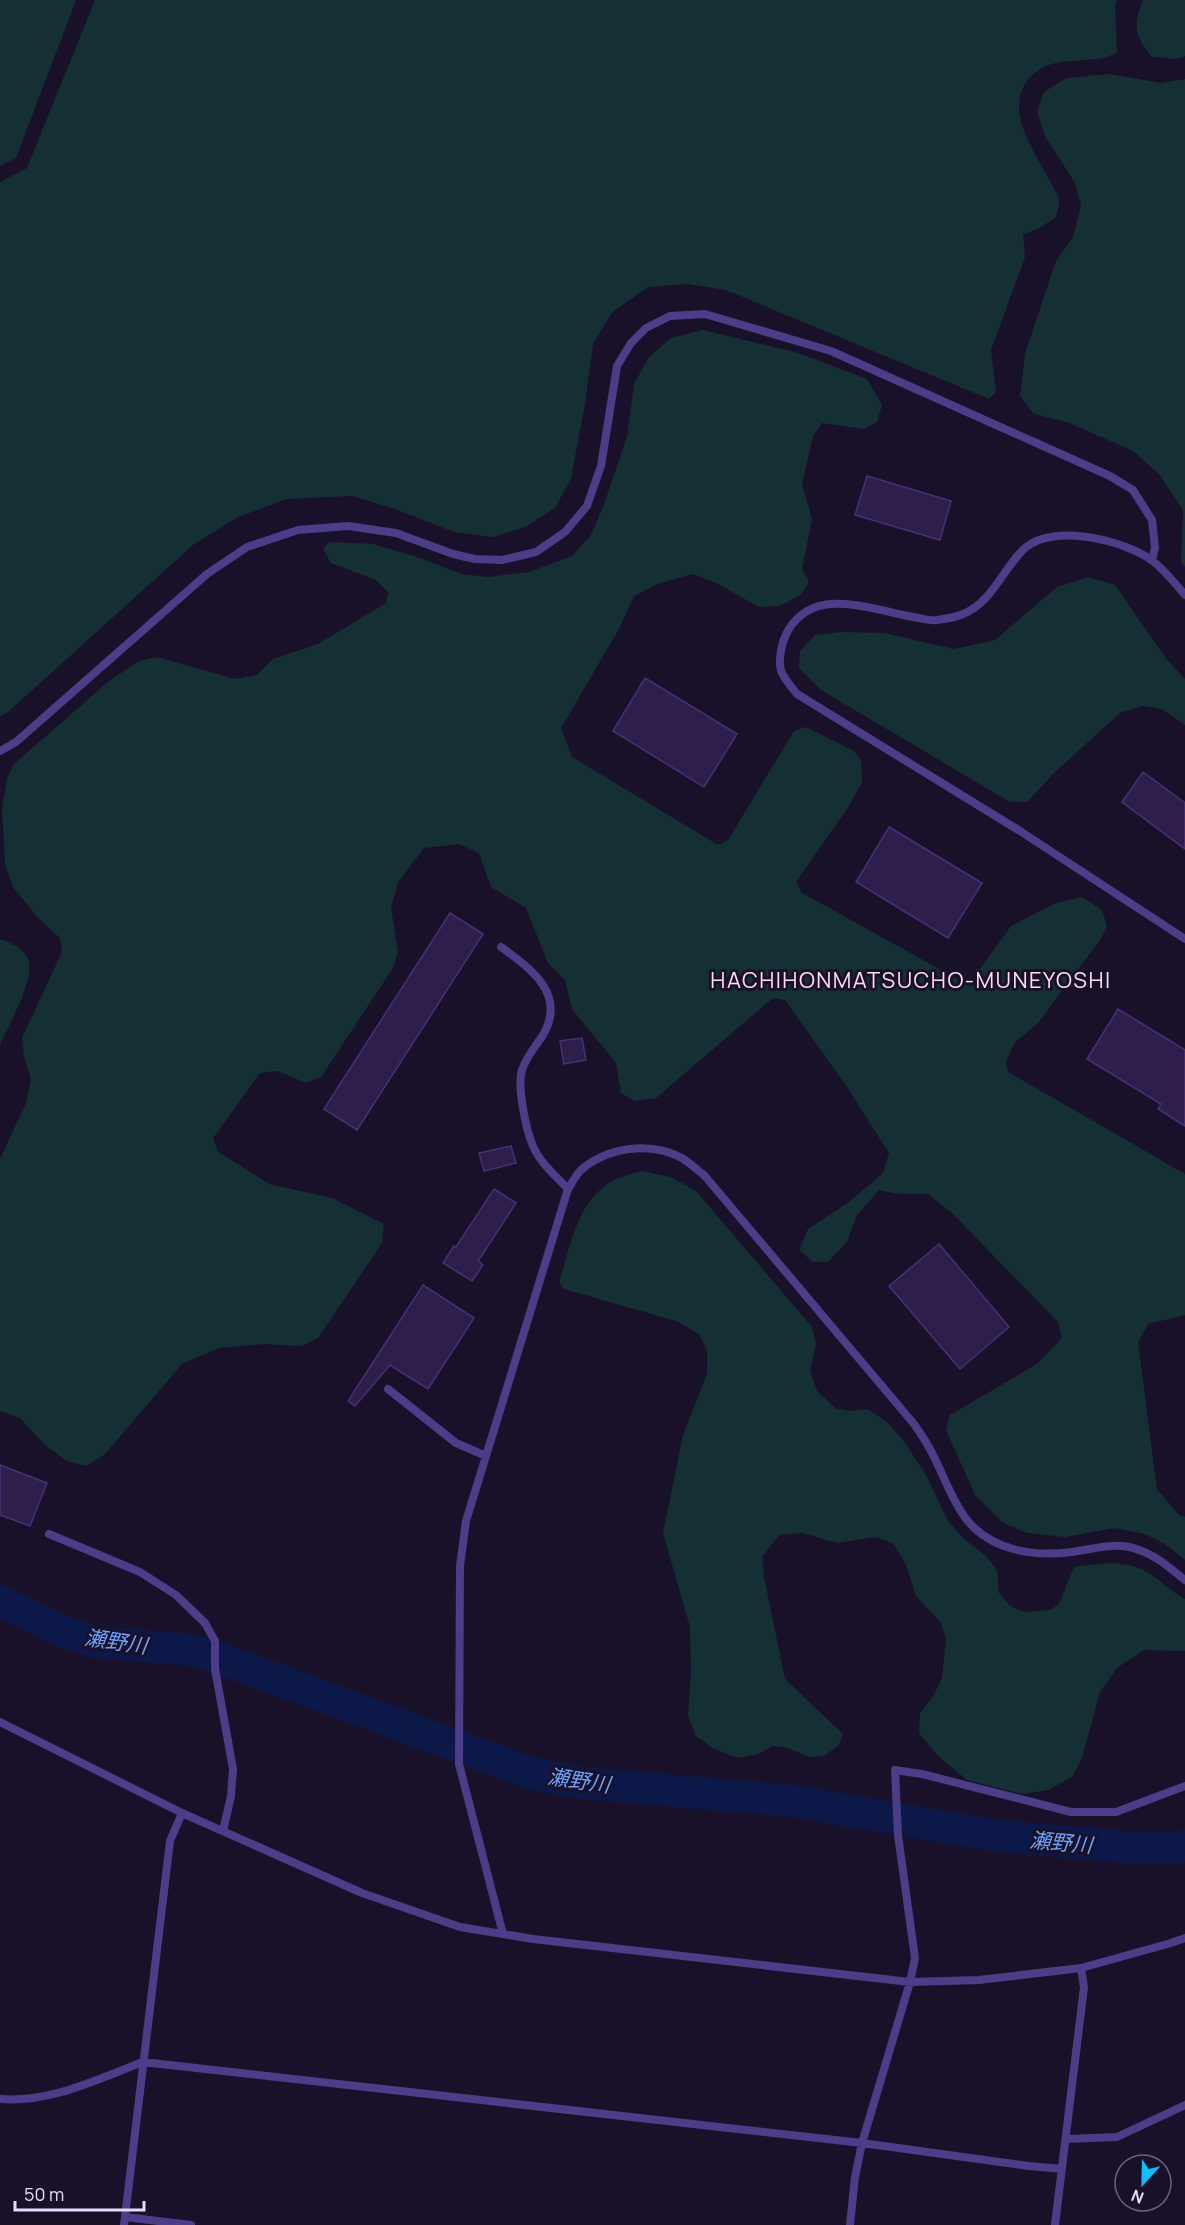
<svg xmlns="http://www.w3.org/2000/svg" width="1185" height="2225" font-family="Manrope,'Noto Sans JP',sans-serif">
	<rect width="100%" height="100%" fill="#19112a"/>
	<!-- green -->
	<path fill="#143034" d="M 0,0 L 76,0 L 16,158 L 0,166 Z
		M 95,0 L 1117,0 L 1115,4 L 1117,52 C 1092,69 1049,48 1025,84 C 1006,115 1037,155 1051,183 C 1053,187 1058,194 1059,199 C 1060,204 1057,212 1056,217 L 1038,229 L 1023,234 L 1025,257 L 991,350 L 996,392 L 989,399 L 726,290 L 687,284 L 648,287 L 612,312 L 593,344 L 585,404 L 571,478 L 555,508 L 525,527 L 493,537 L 454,532 L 395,509 L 352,496 L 287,499 L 238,517 L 194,544 L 8,712 L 0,716 L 0,182 L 27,168 Z
		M 1143,0 L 1185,0 L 1185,56 L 1176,59 L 1152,57 C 1134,35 1133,26 1143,0 Z
		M 1110,74 L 1161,83 L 1185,79 L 1185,567 L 1181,562 L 1183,510 L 1159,474 L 1133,451 L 1067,422 L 1034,414 L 1020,396 L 1025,354 L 1056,261 L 1073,237 L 1081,205 L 1075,183 L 1045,136 L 1037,111 L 1044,92 L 1066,78 Z
		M 703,330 L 798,353 L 867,379 L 882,405 L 877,422 L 864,429 L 822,423 L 813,436 L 802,484 L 812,519 L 802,569 L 809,582 L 801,595 L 779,606 L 759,607 L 716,583 L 693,574 L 657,584 L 634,596 L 619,629 L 561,728 L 572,757 L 718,845 L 728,840 L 794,731 L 806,727 L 854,751 L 861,760 L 862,782 L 849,806 L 796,882 L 802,893 L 961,981 L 973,979 L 1011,926 L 1056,903 L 1082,897 L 1102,910 L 1107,926 L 1100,940 L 1038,1023 L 1015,1042 L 1006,1061 L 1008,1072 L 1185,1174 L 1185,1315 L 1148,1324 L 1138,1342 L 1157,1489 L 1179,1515 L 1185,1517 L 1185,1560 L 1165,1544 L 1145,1534 L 1115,1528 L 1065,1537 L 1027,1533 L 1002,1522 L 975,1495 L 946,1430 L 950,1415 L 1037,1364 L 1062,1338 L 1058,1322 L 952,1213 L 928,1194 L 898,1194 L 879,1190 L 857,1215 L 847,1242 L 828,1262 L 813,1262 L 799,1250 L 808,1229 L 849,1202 L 883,1173 L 889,1153 L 849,1090 L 785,1000 L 773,998 L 656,1098 L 635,1101 L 621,1093 L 616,1063 L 572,1009 L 565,980 L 548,963 L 526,908 L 491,887 L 479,853 L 459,844 L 424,848 L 398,882 L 391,908 L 398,952 L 393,968 L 321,1077 L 306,1083 L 278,1071 L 260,1073 L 213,1138 L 218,1152 L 269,1184 L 332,1198 L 384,1224 L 382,1243 L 318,1338 L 301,1346 L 264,1344 L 219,1348 L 182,1364 L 104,1455 L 86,1466 L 67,1461 L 45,1445 L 20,1418 L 0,1411 L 0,1159 L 26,1103 L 31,1079 L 24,1056 L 22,1038 L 62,952 L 60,938 L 38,918 L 13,887 L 5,865 L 2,810 L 7,778 L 14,764 L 109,681 L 139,661 L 157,657 L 235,679 L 257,675 L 273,659 L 318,644 L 386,603 L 388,592 L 376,580 L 331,563 L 323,549 L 329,542 L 373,544 L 414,556 L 462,574 L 488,577 L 529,572 L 572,556 L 591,535 L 603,507 L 627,437 L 634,384 L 649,357 L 671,338 Z
		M 1088,577 L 1115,585 L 1167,660 L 1185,679 L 1185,725 L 1162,709 L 1142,706 L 1120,713 L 1056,771 L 1027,802 L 1010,802 L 821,690 L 799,668 L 800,651 L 815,635 L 841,632 L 884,633 L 954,649 L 995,640 L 1057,587 Z
		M 0,939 C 10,943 22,947 27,957 C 38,976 8,1025 0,1045 Z
		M 642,1171 L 671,1177 L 696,1191 L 812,1327 L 816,1344 L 810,1371 L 817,1391 L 835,1408 L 849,1411 L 867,1409 L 886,1421 L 903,1440 L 926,1475 L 948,1521 L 964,1539 L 985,1555 L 997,1570 L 999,1593 L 1010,1606 L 1025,1612 L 1050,1610 L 1059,1604 L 1074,1567 C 1098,1564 1126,1559 1147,1572 C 1161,1580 1171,1592 1185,1599 L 1185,1651 L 1144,1650 L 1118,1667 L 1100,1692 L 1082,1758 L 1072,1777 L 1048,1790 L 1023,1794 L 967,1780 L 938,1756 L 919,1733 L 920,1713 L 934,1695 L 942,1678 L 946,1638 L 941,1623 L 916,1596 L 906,1565 L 894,1544 L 876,1537 L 837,1543 L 802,1533 L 779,1535 L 762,1557 L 764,1577 L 785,1679 L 843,1734 L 839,1745 L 824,1756 L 810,1757 L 785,1747 L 772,1746 L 758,1754 L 738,1758 L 714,1749 L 696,1736 L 688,1716 L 691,1673 L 690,1627 L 663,1533 L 683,1435 L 707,1374 L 707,1350 L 699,1334 L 676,1321 L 564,1289 L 559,1282 C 569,1252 575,1212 600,1190 C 611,1179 627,1175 642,1171 Z"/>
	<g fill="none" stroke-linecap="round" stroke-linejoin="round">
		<!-- river -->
		<path stroke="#0c1948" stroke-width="32" d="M 0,1601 L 61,1631 L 96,1642 L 193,1650 L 249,1669 L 530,1773 L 582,1783 L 793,1801 L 999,1836 L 1125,1847 L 1175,1848 L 1185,1846"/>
	</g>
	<!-- building -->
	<path fill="#2d1e4b" stroke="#483076" stroke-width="1.5" d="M 867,476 L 951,501 L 940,540 L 855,515 Z
		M 645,678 L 737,734 L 704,787 L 613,731 Z
		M 1143,772 L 1185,803 L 1185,849 L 1122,802 Z
		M 889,827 L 982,883 L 948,938 L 856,882 Z
		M 450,913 L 483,934 L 357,1130 L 324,1109 Z
		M 1118,1009 L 1185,1050 L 1185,1126 L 1158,1109 L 1161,1104 L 1087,1059 Z
		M 582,1038 L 586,1060 L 564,1064 L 560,1041 Z
		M 511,1146 L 516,1163 L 484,1171 L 479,1153 Z
		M 494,1189 L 516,1203 L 478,1261 L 483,1265 L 472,1281 L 443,1263 L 454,1246 L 456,1247 Z
		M 939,1244 L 1009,1327 L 960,1369 L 889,1286 Z
		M 423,1285 L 474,1318 L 428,1389 L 390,1365 L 355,1406 L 348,1401 Z
		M 0,1465 L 47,1483 L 30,1526 L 0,1515 Z"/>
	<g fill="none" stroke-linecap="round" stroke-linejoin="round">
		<!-- lane -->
		<path stroke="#4b3d88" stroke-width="8" d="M 1185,595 C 1175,583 1165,571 1154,562 C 1126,540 1054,523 1025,548 C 1003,568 992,603 963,614 C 956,617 945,619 937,620 C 931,621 924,619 919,618 C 885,613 833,592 804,613 C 794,620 787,629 783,642 C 776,668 780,674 797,694 L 1020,831 L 1185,939
			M 0,751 L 16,742 L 207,574 L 247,547 L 298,530 L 348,526 L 396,533 L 453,554 L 475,559 L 502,560 L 536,552 L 565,532 L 587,506 L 601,466 L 617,366 L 631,343 L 646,328 L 670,316 L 705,314 L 831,351 L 1110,476 L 1133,490 L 1152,520 L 1155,548 L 1152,560
			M 501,947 C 530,968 567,994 543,1035 C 536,1046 526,1057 522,1070 C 517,1087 526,1130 533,1146 C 540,1163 556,1176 568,1189
			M 388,1389 L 456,1443 L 486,1456
			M 49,1534 L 140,1572 L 176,1595 L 205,1623 L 215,1641 L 215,1669 L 233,1769 L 231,1796 L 223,1831
			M 0,1722 L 182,1813 L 362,1893 L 460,1927 L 533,1939 L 910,1982 L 979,1980 L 1081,1968 L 1171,1943 L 1185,1938
			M 503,1934 L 459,1764 L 460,1566 L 466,1521 L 568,1189 C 572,1183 576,1175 581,1170 C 608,1147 650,1141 682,1158 C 690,1163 697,1170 704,1175 L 914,1424 C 921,1434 928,1444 933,1455 C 944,1476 952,1501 967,1520 C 992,1551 1035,1557 1072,1552 C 1094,1549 1117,1541 1139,1550 C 1157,1556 1171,1569 1185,1580
			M 0,2099 C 51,2103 97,2079 143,2062 L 862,2143 L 1029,2166 L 1062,2169
			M 1066,2139 L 1117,2137 L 1185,2105
			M 125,2217 L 191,2225
			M 124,2225 L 170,1841 L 182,1813
			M 850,2225 L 855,2177 L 862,2143 L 910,1982 L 915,1958 L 898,1835 L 895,1770 L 922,1774 L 1071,1812 L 1116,1812 L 1185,1786
			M 1055,2225 L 1084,1987 L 1081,1968"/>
	</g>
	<g text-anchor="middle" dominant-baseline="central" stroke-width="6" stroke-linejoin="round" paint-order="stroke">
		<!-- water labels -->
		<g font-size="21" font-style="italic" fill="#6ba4fc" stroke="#19112a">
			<text transform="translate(116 1641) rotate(8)">瀬野川</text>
			<text transform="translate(579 1780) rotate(8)">瀬野川</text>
			<text transform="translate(1061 1842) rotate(5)">瀬野川</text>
		</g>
		<!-- quarter labels -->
		<g font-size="22" letter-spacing="1.5" fill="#fedded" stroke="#19112a">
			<text x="911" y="980">HACHIHONMATSUCHO-MUNEYOSHI</text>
		</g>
	</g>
	<!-- north arrow -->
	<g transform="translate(1143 2183) rotate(202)"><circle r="28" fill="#19112a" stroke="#6a627f" stroke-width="1.5"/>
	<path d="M0-4.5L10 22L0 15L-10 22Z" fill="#0bbffa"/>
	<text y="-9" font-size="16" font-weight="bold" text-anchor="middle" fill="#e4dbfe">N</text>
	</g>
	<!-- scale -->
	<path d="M15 2201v9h129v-9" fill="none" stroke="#e4dbfe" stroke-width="3"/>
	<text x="24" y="2201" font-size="18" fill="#e4dbfe" stroke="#19112a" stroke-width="4.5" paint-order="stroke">50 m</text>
</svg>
